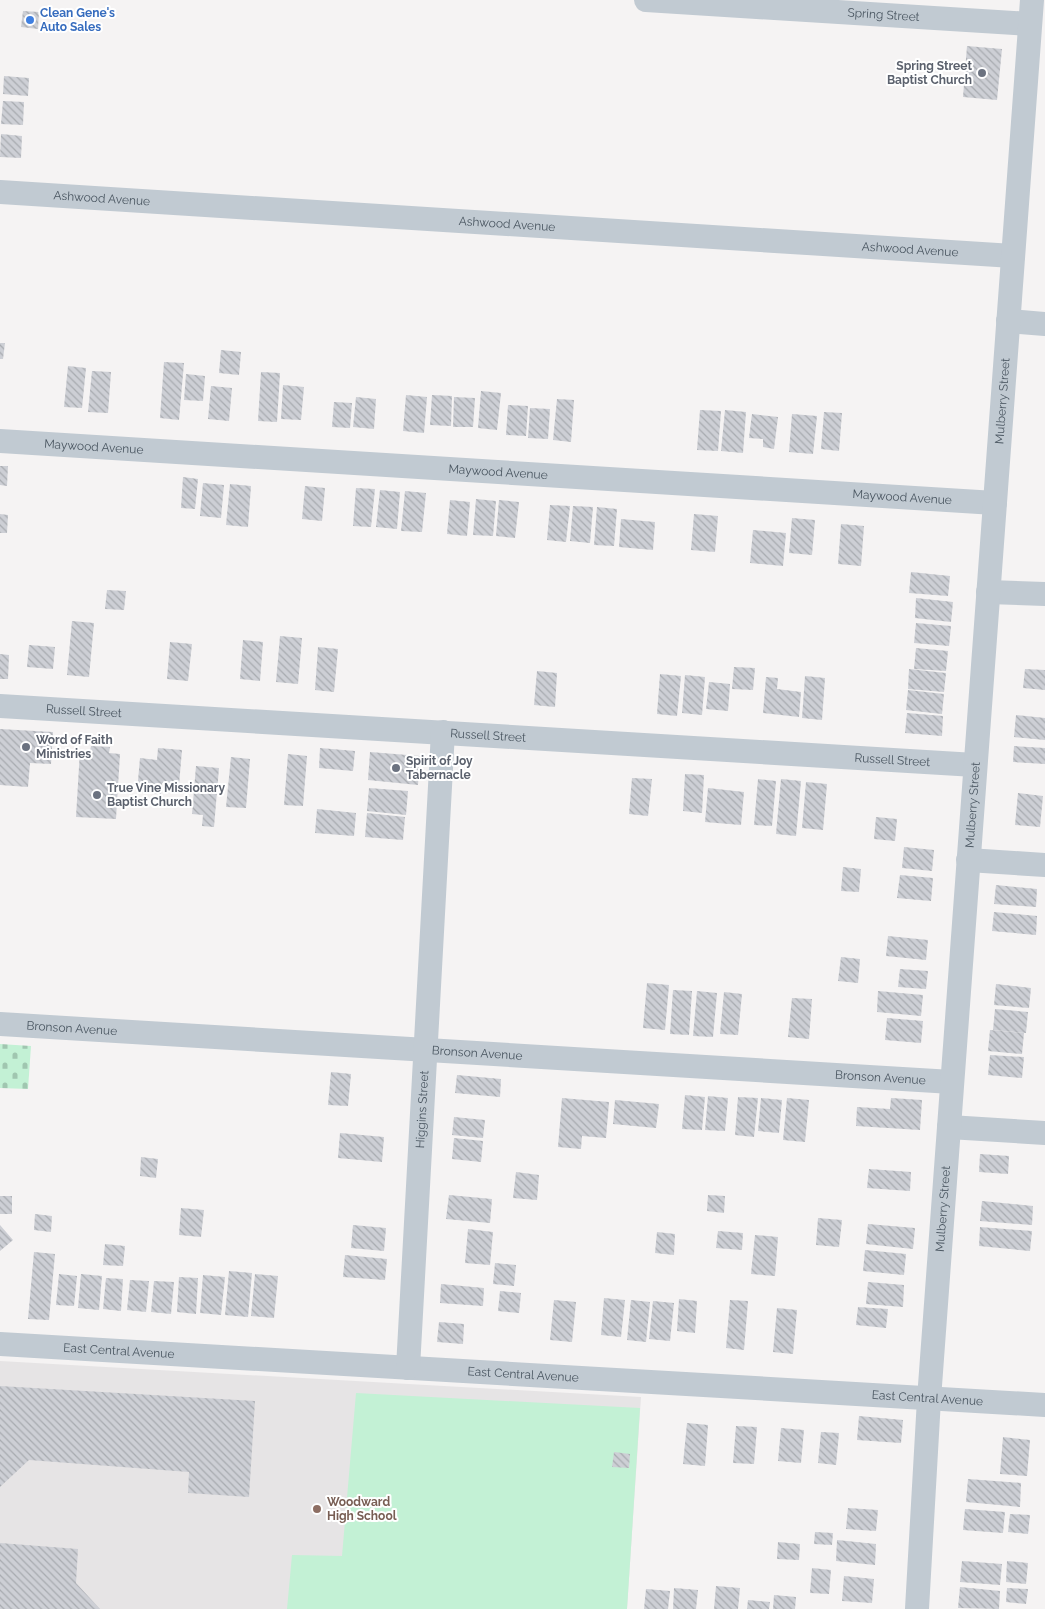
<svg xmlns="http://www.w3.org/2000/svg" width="1045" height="1609" font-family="Raleway,sans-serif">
	<defs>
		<pattern id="cemetery-stones" width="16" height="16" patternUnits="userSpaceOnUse" patternTransform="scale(1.25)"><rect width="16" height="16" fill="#c3f1d5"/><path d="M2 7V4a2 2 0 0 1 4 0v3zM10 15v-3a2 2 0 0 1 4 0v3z" fill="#a0c6b0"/></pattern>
		<pattern id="building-back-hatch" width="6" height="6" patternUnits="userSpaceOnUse" patternTransform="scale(1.25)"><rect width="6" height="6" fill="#cdcfd5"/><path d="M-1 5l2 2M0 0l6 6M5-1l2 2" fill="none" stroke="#a8abb0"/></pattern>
	</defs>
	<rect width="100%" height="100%" fill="#f5f3f3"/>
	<!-- education -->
	<path fill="#e6e4e5" d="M 0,1361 L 641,1397 L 627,1609 L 0,1609 Z"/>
	<!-- cemetery -->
	<path fill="url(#cemetery-stones)" d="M 0,1044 L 31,1046 L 28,1089 L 0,1088 Z"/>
	<!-- garden -->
	<path fill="#c3f1d5" d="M 356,1393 L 640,1408 L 627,1609 L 287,1609 L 292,1555 L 342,1556 Z"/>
	<!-- building -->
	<path fill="url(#building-back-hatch)" d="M 23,11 L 39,12 L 38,29 L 21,27 Z
		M 967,46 L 1002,49 L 997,100 L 963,97 Z
		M 4,76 L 29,78 L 28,96 L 3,94 Z
		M 3,101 L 24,102 L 23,125 L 1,124 Z
		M 1,134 L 22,136 L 21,158 L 0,157 Z
		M 0,343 L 5,343 L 3,359 L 0,359 Z
		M 221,350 L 241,352 L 239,375 L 219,373 Z
		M 164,362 L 184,363 L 179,420 L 160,418 Z
		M 68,366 L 86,368 L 82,408 L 64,407 Z
		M 92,371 L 111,372 L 108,413 L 88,412 Z
		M 261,372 L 280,373 L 277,422 L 258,421 Z
		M 186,374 L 205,376 L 203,401 L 184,400 Z
		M 283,385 L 304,387 L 301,420 L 281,419 Z
		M 211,386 L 232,388 L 229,421 L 208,419 Z
		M 481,391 L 501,393 L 497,430 L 478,428 Z
		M 406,395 L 427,397 L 424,433 L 403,431 Z
		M 432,395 L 452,396 L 451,426 L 430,425 Z
		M 356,397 L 376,399 L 374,429 L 353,427 Z
		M 454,397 L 475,398 L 473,427 L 453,427 Z
		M 557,399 L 574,400 L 571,442 L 553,440 Z
		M 334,402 L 352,403 L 350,428 L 332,427 Z
		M 508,405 L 528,406 L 526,436 L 506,435 Z
		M 530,408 L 550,409 L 548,439 L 528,438 Z
		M 700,410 L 721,411 L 718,451 L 697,450 Z
		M 725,410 L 746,412 L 743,453 L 721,451 Z
		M 824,412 L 842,413 L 839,451 L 821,449 Z
		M 752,414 L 778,417 L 774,449 L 763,447 L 763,439 L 749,438 Z
		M 792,414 L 817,416 L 813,454 L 789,452 Z
		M 0,466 L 8,466 L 7,486 L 0,485 Z
		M 183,477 L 198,479 L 195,509 L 181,508 Z
		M 203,483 L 224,485 L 221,518 L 200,516 Z
		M 230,484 L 251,486 L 248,527 L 226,525 Z
		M 305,486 L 325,488 L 322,521 L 302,519 Z
		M 356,488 L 375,489 L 371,527 L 353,526 Z
		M 380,490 L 400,492 L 397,529 L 376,527 Z
		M 405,491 L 426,493 L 422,532 L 401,531 Z
		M 476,499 L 496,501 L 493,536 L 473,535 Z
		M 450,500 L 470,502 L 467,536 L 447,534 Z
		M 499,500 L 519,502 L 515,538 L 496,536 Z
		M 550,505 L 570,506 L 566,542 L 547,540 Z
		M 573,506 L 593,507 L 590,543 L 570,541 Z
		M 597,507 L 617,509 L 614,546 L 594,545 Z
		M 0,514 L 8,515 L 7,533 L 0,533 Z
		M 694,514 L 718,516 L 715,552 L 691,550 Z
		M 792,518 L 815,520 L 812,555 L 789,553 Z
		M 621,519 L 655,522 L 653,550 L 619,547 Z
		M 841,524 L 864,526 L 861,566 L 838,564 Z
		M 753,530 L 786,533 L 783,566 L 750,563 Z
		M 911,572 L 950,576 L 948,596 L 909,593 Z
		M 107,590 L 126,591 L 124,610 L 105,609 Z
		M 916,598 L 953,602 L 951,622 L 915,618 Z
		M 72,621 L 94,623 L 89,677 L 67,675 Z
		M 916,623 L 951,626 L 949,646 L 914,643 Z
		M 280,636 L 302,638 L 298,684 L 276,682 Z
		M 243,640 L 263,642 L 260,681 L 240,679 Z
		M 170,642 L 192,644 L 188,681 L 167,679 Z
		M 29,645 L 55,647 L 53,669 L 27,667 Z
		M 318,647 L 338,649 L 334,692 L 315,690 Z
		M 916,648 L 948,651 L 946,671 L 914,669 Z
		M 0,654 L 9,655 L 8,679 L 0,679 Z
		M 734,667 L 755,668 L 753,690 L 732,689 Z
		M 909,669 L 946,673 L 944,692 L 908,689 Z
		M 1025,669 L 1045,670 L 1045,690 L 1023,688 Z
		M 537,671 L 557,673 L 555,707 L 534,705 Z
		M 660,674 L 681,676 L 677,716 L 657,714 Z
		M 685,675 L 705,677 L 702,715 L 682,713 Z
		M 805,676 L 825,678 L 822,720 L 802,718 Z
		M 766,677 L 778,678 L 777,689 L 801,692 L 799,717 L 763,713 Z
		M 709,682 L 730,684 L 728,711 L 706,709 Z
		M 908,690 L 944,694 L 942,714 L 906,710 Z
		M 907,713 L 943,716 L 942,736 L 905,733 Z
		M 1016,715 L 1045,718 L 1045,740 L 1014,737 Z
		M 0,729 L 53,732 L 51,764 L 30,763 L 28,787 L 0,785 Z
		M 91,746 L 110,747 L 109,753 L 120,754 L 116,819 L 76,817 L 80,750 L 90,751 Z
		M 1014,746 L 1045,748 L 1045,764 L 1013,762 Z
		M 158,748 L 182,750 L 179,785 L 162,783 L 161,794 L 137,792 L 140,758 L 157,760 Z
		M 320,748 L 355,751 L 353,771 L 319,768 Z
		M 370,752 L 420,756 L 418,785 L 368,780 Z
		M 288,754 L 307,756 L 303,806 L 284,805 Z
		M 231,757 L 250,759 L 246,808 L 226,807 Z
		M 196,766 L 219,768 L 214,827 L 202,826 L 203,815 L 192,814 Z
		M 685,774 L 704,775 L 702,813 L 683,811 Z
		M 632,778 L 652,779 L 648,816 L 629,814 Z
		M 758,779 L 776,781 L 772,826 L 754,825 Z
		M 781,779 L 801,781 L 796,836 L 776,834 Z
		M 806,782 L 827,784 L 823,830 L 802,828 Z
		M 369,788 L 408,791 L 406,815 L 367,811 Z
		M 708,788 L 744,792 L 741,825 L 705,822 Z
		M 1018,793 L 1043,796 L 1040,827 L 1015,825 Z
		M 317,809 L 356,813 L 354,836 L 315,833 Z
		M 367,813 L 405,817 L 403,840 L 365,837 Z
		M 876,817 L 897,819 L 895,841 L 874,839 Z
		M 904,847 L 934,850 L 932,871 L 902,868 Z
		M 843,867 L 861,869 L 859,892 L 841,891 Z
		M 900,875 L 933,878 L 931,901 L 897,898 Z
		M 996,885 L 1037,889 L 1036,907 L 994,904 Z
		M 994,912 L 1037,916 L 1036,935 L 992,931 Z
		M 888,936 L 928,940 L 926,960 L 886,956 Z
		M 841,957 L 860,959 L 858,983 L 838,981 Z
		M 900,969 L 928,971 L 926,989 L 898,987 Z
		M 647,983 L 669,985 L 665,1030 L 643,1028 Z
		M 996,984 L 1031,988 L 1029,1008 L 994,1005 Z
		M 673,990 L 692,991 L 689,1035 L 670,1034 Z
		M 697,991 L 717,993 L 713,1037 L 693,1036 Z
		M 878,991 L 923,995 L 921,1016 L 877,1012 Z
		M 724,992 L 742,994 L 738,1035 L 720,1034 Z
		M 792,998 L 812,999 L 809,1039 L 788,1037 Z
		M 995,1009 L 1028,1012 L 1026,1033 L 993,1030 Z
		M 887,1018 L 923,1021 L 921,1043 L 885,1040 Z
		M 990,1030 L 1024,1033 L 1022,1054 L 988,1051 Z
		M 990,1055 L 1024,1057 L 1022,1078 L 988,1075 Z
		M 331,1072 L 351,1074 L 348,1106 L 328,1105 Z
		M 457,1075 L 501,1079 L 500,1097 L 455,1093 Z
		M 685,1095 L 705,1097 L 702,1130 L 682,1129 Z
		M 708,1096 L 728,1098 L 725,1131 L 705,1130 Z
		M 738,1097 L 758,1098 L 754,1137 L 735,1135 Z
		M 562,1098 L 609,1102 L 606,1138 L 582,1136 L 581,1149 L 558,1147 Z
		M 761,1098 L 782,1100 L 779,1133 L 758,1131 Z
		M 787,1098 L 809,1100 L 805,1142 L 783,1140 Z
		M 891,1098 L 922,1100 L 920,1130 L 856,1126 L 857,1107 L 890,1109 Z
		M 615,1100 L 659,1104 L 656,1128 L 613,1124 Z
		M 454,1117 L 485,1120 L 483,1138 L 452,1135 Z
		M 340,1133 L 384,1137 L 382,1162 L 338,1158 Z
		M 454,1138 L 483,1141 L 481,1162 L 452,1159 Z
		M 980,1154 L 1009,1156 L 1008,1174 L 979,1172 Z
		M 141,1157 L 158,1159 L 156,1178 L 140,1176 Z
		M 869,1169 L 911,1172 L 910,1191 L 867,1188 Z
		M 516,1172 L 539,1175 L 537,1200 L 513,1198 Z
		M 449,1195 L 492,1199 L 490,1223 L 446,1219 Z
		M 708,1195 L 725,1196 L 724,1213 L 707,1211 Z
		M 0,1196 L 12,1196 L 12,1214 L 0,1214 Z
		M 982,1201 L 1033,1206 L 1032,1225 L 980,1221 Z
		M 181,1208 L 204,1210 L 201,1237 L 179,1235 Z
		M 35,1214 L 52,1216 L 51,1232 L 34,1230 Z
		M 818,1218 L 842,1220 L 839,1247 L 816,1245 Z
		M 868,1224 L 915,1228 L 913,1249 L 866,1244 Z
		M 0,1225 L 13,1240 L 0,1251 Z
		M 353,1225 L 386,1228 L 384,1251 L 351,1248 Z
		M 980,1227 L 1032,1231 L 1030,1251 L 979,1246 Z
		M 468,1229 L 493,1232 L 490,1265 L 465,1263 Z
		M 718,1231 L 743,1233 L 742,1250 L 716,1248 Z
		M 657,1232 L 675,1234 L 674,1255 L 655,1253 Z
		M 755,1235 L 778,1237 L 775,1276 L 751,1274 Z
		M 105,1244 L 125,1246 L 123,1266 L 103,1265 Z
		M 865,1250 L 906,1254 L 904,1275 L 863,1271 Z
		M 34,1252 L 55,1254 L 49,1320 L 28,1319 Z
		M 345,1255 L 387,1259 L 385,1280 L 343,1277 Z
		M 495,1263 L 516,1265 L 514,1286 L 493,1284 Z
		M 229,1271 L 252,1273 L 248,1317 L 225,1315 Z
		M 59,1274 L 77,1276 L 74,1306 L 56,1305 Z
		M 81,1274 L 102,1276 L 99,1310 L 78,1308 Z
		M 255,1274 L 278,1276 L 274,1318 L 251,1316 Z
		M 203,1275 L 225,1277 L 221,1315 L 200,1313 Z
		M 179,1277 L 198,1278 L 196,1314 L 177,1312 Z
		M 106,1278 L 123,1279 L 121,1311 L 103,1309 Z
		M 130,1280 L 149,1281 L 146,1312 L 127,1310 Z
		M 154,1281 L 174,1282 L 171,1314 L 151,1312 Z
		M 868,1282 L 904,1285 L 903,1307 L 866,1304 Z
		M 441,1284 L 484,1288 L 483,1306 L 440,1303 Z
		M 500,1291 L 521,1293 L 519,1313 L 498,1311 Z
		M 604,1298 L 625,1300 L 621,1337 L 601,1335 Z
		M 679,1299 L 697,1301 L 695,1333 L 677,1331 Z
		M 554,1300 L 576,1302 L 572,1342 L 550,1340 Z
		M 631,1300 L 650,1302 L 646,1342 L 627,1340 Z
		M 730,1300 L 748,1301 L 744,1350 L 726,1348 Z
		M 653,1301 L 674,1303 L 670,1341 L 649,1339 Z
		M 858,1307 L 888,1309 L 886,1328 L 856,1325 Z
		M 777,1308 L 797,1310 L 793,1354 L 773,1352 Z
		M 439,1322 L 464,1324 L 463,1344 L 437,1342 Z
		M 0,1386 L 255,1401 L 249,1497 L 188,1493 L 189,1472 L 29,1460 L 0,1487 Z
		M 859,1416 L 903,1420 L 901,1443 L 857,1440 Z
		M 687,1423 L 708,1425 L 705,1466 L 683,1464 Z
		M 736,1426 L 757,1427 L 754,1464 L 733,1463 Z
		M 781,1428 L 804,1430 L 801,1463 L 778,1461 Z
		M 821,1432 L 839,1433 L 836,1465 L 818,1463 Z
		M 1003,1437 L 1030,1440 L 1027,1476 L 1000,1474 Z
		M 614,1452 L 630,1454 L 629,1468 L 612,1467 Z
		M 968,1479 L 1021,1483 L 1020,1507 L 966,1502 Z
		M 848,1508 L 878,1510 L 876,1531 L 846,1529 Z
		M 965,1509 L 1005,1512 L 1003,1533 L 963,1530 Z
		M 1010,1514 L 1030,1515 L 1028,1534 L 1008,1532 Z
		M 815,1532 L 833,1533 L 832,1545 L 814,1544 Z
		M 837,1540 L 876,1544 L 875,1565 L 836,1561 Z
		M 778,1542 L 800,1544 L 799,1560 L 777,1559 Z
		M 0,1543 L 78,1549 L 76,1583 L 100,1609 L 0,1609 Z
		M 962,1561 L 1002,1564 L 1000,1585 L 960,1582 Z
		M 1007,1561 L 1028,1563 L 1026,1584 L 1006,1582 Z
		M 812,1568 L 831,1570 L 829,1594 L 810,1593 Z
		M 844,1576 L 874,1579 L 872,1603 L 842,1601 Z
		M 716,1586 L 740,1588 L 738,1609 L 714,1609 Z
		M 960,1587 L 1000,1591 L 999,1609 L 958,1608 Z
		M 674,1588 L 698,1590 L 696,1609 L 673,1609 Z
		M 1007,1588 L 1028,1589 L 1026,1604 L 1006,1602 Z
		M 646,1589 L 670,1591 L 668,1609 L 644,1609 Z
		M 774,1595 L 796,1597 L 795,1609 L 773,1609 Z
		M 748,1600 L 770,1602 L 769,1609 L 747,1609 Z"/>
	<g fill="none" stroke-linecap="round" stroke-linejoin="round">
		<!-- minor -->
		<g stroke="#c1cad2" stroke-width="24">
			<path id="s1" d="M 646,0 L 1030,24"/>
			<path id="s2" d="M 0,192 L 1013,256"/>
			<path d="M 1008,321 L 1045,324"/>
			<path id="s3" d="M 0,441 L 995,503"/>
			<path d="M 988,592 L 1045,594"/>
			<path id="s4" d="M 0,706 L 975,765"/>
			<path d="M 968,860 L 1045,865"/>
			<path id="s5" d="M 0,1024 L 952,1082"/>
			<path d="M 949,1127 L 1045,1133"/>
			<path id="s6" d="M 0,1344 L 1045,1405"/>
			<path id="s7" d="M 408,1368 L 443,732"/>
			<path id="s8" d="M 917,1609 L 929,1399 L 1032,0"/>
		</g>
	</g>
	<!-- markers -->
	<circle fill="#3f7fe0" stroke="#fff" stroke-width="2" cx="30" cy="20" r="5"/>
	<g fill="#6b7280" stroke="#fff" stroke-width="2">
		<circle cx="982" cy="73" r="5"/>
		<circle cx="26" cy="747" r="5"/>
		<circle cx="396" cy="768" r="5"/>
		<circle cx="97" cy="795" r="5"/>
	</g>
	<circle fill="#8d6e63" stroke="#fff" stroke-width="2" cx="317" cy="1509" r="5"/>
	<g text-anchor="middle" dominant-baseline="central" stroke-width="4" stroke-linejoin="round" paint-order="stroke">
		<!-- shop labels -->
		<g font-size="12" font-weight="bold" fill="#366cbe" stroke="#fff" text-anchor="start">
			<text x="40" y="13">Clean Gene's<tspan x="40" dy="14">Auto Sales</tspan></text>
		</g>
		<!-- street labels -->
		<g font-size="12" fill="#4a5661" stroke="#fff">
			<text stroke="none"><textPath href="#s1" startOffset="238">Spring Street</textPath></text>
			<text stroke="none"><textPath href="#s2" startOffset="102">Ashwood Avenue</textPath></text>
			<text stroke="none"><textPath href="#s2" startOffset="508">Ashwood Avenue</textPath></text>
			<text stroke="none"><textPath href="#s2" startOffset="912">Ashwood Avenue</textPath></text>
			<text stroke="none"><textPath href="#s8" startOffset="1211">Mulberry Street</textPath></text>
			<text stroke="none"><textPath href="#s3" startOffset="94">Maywood Avenue</textPath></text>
			<text stroke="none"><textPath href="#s3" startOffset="499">Maywood Avenue</textPath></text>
			<text stroke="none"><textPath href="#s3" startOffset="904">Maywood Avenue</textPath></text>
			<text stroke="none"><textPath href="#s4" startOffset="84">Russell Street</textPath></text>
			<text stroke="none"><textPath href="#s4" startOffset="489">Russell Street</textPath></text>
			<text stroke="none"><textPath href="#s4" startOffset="894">Russell Street</textPath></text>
			<text stroke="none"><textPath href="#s8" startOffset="806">Mulberry Street</textPath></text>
			<text stroke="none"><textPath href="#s5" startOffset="72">Bronson Avenue</textPath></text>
			<text stroke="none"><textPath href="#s5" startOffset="478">Bronson Avenue</textPath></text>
			<text stroke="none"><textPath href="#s5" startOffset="882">Bronson Avenue</textPath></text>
			<text stroke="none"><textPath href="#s7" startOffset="259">Higgins Street</textPath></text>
			<text stroke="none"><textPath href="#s8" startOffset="401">Mulberry Street</textPath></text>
			<text stroke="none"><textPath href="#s6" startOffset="119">East Central Avenue</textPath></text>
			<text stroke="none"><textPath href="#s6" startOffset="524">East Central Avenue</textPath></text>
			<text stroke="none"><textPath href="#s6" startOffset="929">East Central Avenue</textPath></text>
		</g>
		<!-- worship labels -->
		<g font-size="12" font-weight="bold" fill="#5b616d" stroke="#fff" text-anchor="start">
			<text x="972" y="66" text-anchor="end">Spring Street<tspan x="972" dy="14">Baptist Church</tspan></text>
			<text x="36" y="740">Word of Faith<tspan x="36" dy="14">Ministries</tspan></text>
			<text x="406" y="761">Spirit of Joy<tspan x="406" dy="14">Tabernacle</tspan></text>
			<text x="107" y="788">True Vine Missionary<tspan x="107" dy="14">Baptist Church</tspan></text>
		</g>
		<!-- education labels -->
		<g font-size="12" font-weight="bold" fill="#785e54" stroke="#fff" text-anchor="start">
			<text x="327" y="1502">Woodward<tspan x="327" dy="14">High School</tspan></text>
		</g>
	</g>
</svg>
